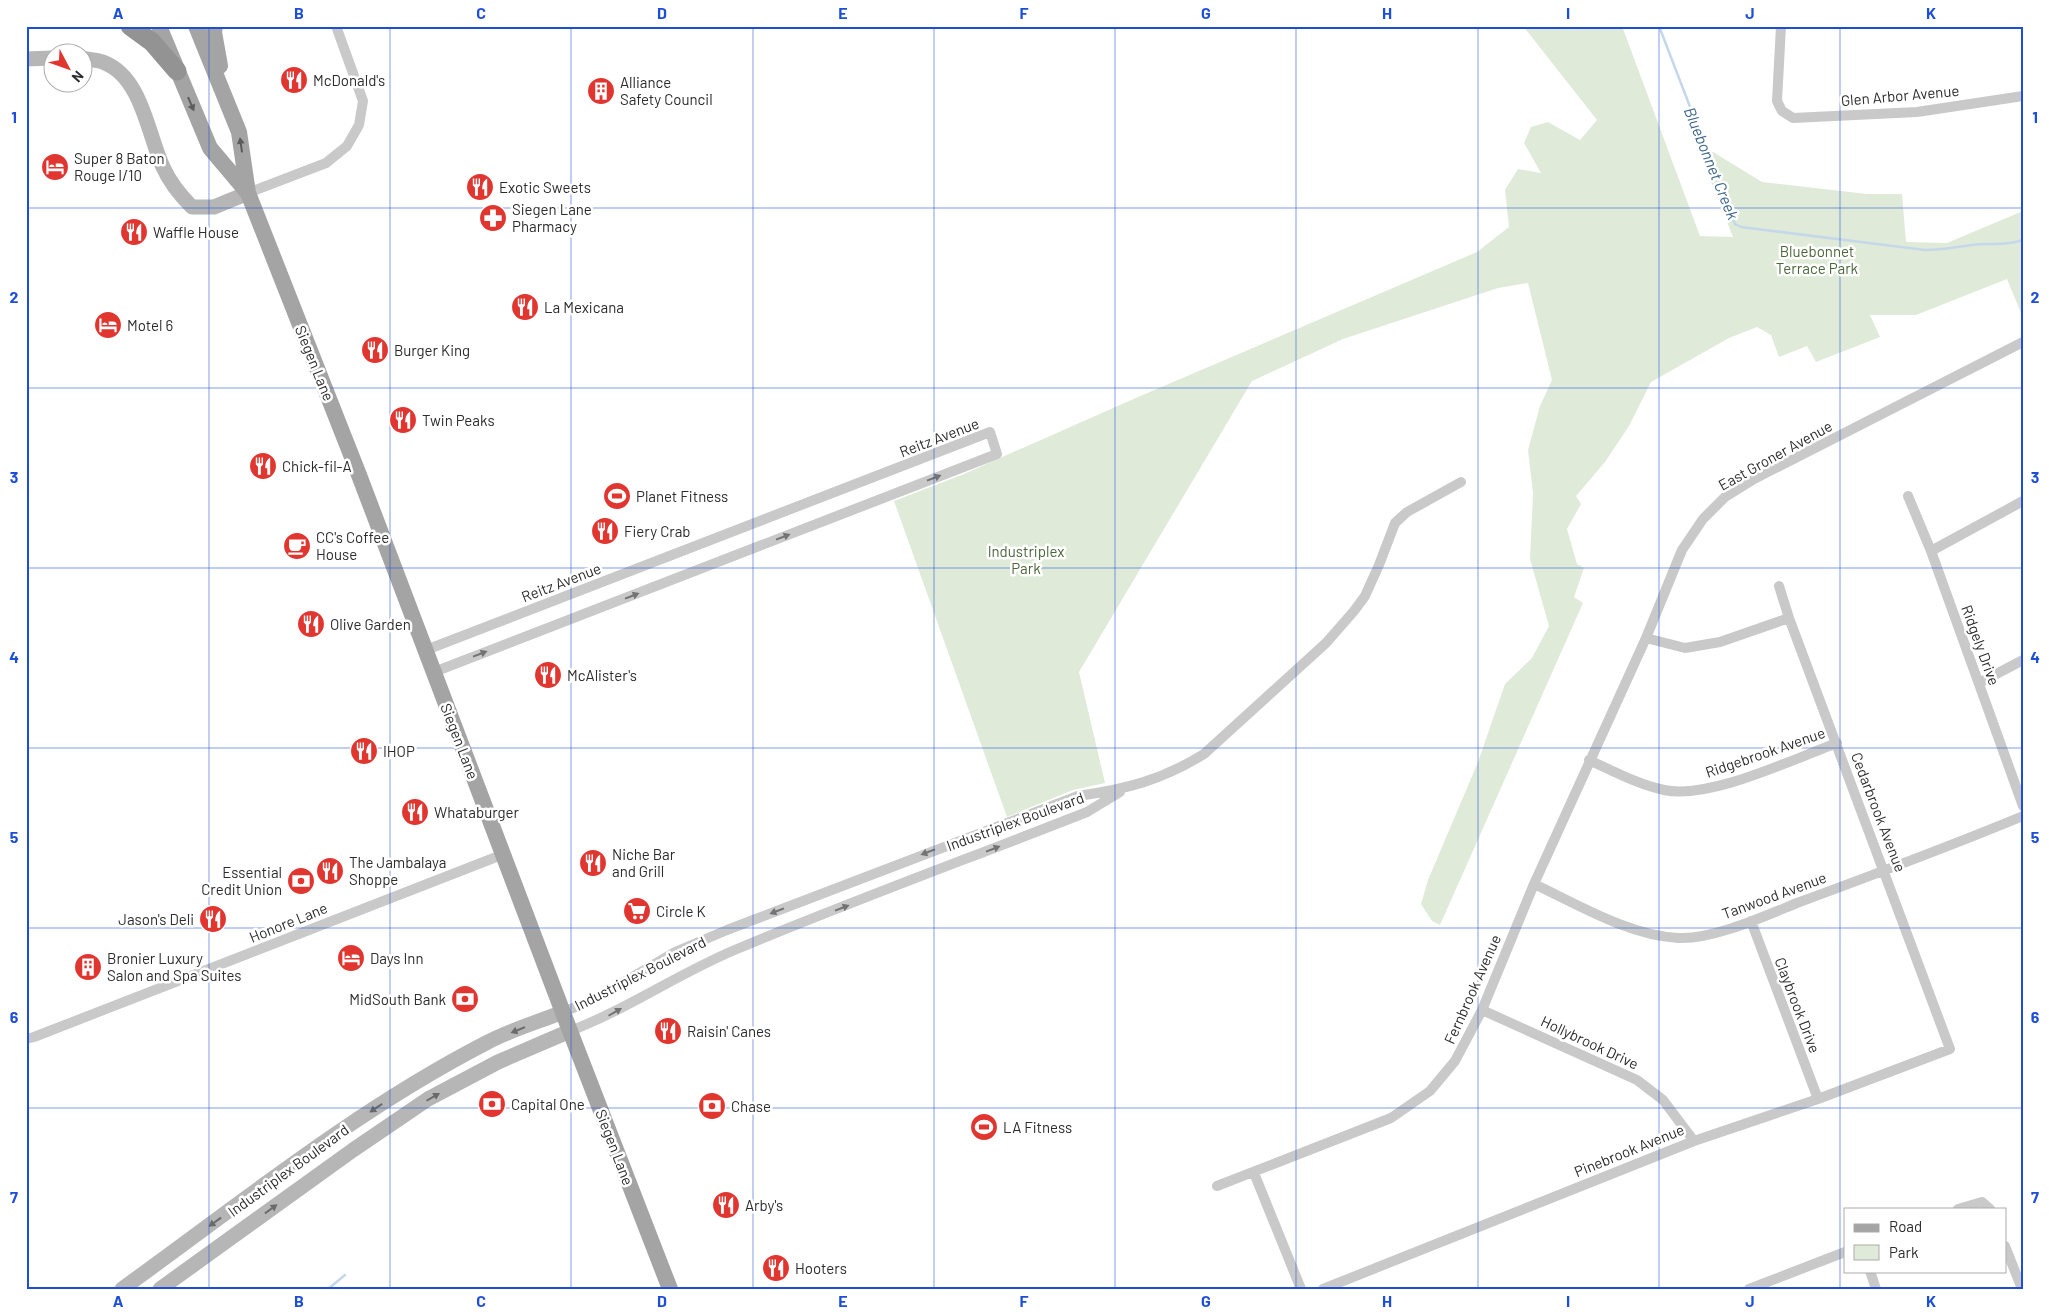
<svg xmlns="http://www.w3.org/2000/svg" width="2049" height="1315" font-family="Barlow,sans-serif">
	<rect width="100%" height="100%" fill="#fff"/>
	<!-- green -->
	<path fill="#e0ead9" d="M 1523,26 L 1622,26 L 1700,236 L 1733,237 L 1695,141 L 1762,182 L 1867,194 L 1902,194 L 1906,242 L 1947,243 L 2023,211 L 2023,318 L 2007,279 L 1916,315 L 1870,315 L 1880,337 L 1816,362 L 1807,346 L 1779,357 L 1771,335 L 1757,327 L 1729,338 L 1651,382 L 1629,426 L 1605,462 L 1576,496 L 1581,504 L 1567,529 L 1577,564 L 1584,568 L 1574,597 L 1583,603 L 1440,925 L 1432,921 L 1421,904 L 1428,880 L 1478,762 L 1505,684 L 1532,658 L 1549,626 L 1530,559 L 1533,493 L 1528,450 L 1540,406 L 1552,380 L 1528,283 L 1498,288 L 1343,339 L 1252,381 L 1079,672 L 1105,783 L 1073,790 L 1007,817 L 894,501 L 964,474 L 1138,397 L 1477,252 L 1509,227 L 1505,190 L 1518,169 L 1541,173 L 1524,143 L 1531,127 L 1548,122 L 1580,140 L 1597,120 Z"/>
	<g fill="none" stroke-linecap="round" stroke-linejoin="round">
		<!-- stream -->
		<path stroke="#c5d8ea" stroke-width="2.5" d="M 1659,26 L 1735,224 L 1741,227 L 1925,250 C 1942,250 1956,247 1972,245 C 1992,242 2001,247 2023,240
			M 328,1289 L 345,1275"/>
		<!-- street -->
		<path stroke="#c9c9c9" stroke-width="10" d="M 1781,26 L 1777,101 L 1782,111 L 1793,118 L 1917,112 L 2023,96
			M 248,193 L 326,163 L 347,146 L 359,125 L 363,101 L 336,26
			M 1908,496 L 1931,551 L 2023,806
			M 1931,551 L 2023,501
			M 1646,638 L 1685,648 L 1720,642 L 1789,618
			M 426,650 L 990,432 L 997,454 L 434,672
			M 1979,683 L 2023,660
			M 1589,760 C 1613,771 1637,784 1664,790 C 1709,800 1793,759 1837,743
			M 1534,884 C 1579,905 1628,935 1678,938 C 1712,940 1765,916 1797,903 C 1873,875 1948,847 2023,816
			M 1751,921 L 1818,1099
			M 1482,1010 L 1637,1080 L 1663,1100 L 1694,1141
			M 563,1012 L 595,999 L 675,952 L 727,930 L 1078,796 C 1127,789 1162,780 1204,754 L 1326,643 L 1354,611 L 1365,596 L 1379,565 L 1395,523 L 1407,512 L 1461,482
			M 570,1031 C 628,1009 679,973 737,949 C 852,901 970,858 1087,812 L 1120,792
			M 26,1039 L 34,1037 L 504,854
			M 1254,1173 L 1301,1289
			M 1217,1186 L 1391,1118 L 1430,1091 L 1455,1061 L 1482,1010 L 1534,884 L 1646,638 L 1682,550 L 1703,519 L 1725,497 L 1754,479 L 2023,342
			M 1958,1209 L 1982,1202 L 1990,1209
			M 2005,1246 L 2022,1289
			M 1870,1271 L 1876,1289
			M 1323,1289 L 1694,1141 L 1818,1099 L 1950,1049 L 1789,618 L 1779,586
			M 1749,1289 L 1845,1252"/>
		<!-- secondary -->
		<path stroke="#b6b6b6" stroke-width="15" d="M 82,58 C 90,60 99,60 105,63 C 142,78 148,135 163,167 C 170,183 180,195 192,207 L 214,207 L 248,193
			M 26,59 L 52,58
			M 122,1289 C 240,1204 356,1110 486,1043 C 510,1030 538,1022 563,1012
			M 160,1289 L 353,1150 L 428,1099 L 498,1062 L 570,1031"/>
		<!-- primary -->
		<path stroke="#a4a4a4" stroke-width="16" d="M 159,26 L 210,148 L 248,193
			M 196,26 L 239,132 L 248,193 L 359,475 L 570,1031 L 670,1289
			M 215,26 L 214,32 L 220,66"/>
		<!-- highway -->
		<path stroke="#939393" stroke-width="19" d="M 130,26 L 152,42 L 177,71"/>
	</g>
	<!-- one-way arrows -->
	<defs><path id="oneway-solid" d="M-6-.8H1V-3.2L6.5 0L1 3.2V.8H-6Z" transform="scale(1.25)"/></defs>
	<g fill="#5c5c5c">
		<use href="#oneway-solid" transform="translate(191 104) rotate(67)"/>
		<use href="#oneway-solid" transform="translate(241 145) rotate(-98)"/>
	</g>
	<g fill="#737373">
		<use href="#oneway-solid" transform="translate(934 478) rotate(-21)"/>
		<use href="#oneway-solid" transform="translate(783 537) rotate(-21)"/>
		<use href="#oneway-solid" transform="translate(632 596) rotate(-21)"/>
		<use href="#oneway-solid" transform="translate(480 654) rotate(-21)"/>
		<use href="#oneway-solid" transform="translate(993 849) rotate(-21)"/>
		<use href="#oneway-solid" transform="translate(928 852) rotate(159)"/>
		<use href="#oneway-solid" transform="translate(842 908) rotate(-21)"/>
		<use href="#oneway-solid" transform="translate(777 911) rotate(159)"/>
		<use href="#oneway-solid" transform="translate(615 1012) rotate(-30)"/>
	</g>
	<g fill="#6a6a6a">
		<use href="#oneway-solid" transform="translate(518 1030) rotate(158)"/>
		<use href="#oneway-solid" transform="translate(433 1097) rotate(-30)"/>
		<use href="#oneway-solid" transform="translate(376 1108) rotate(146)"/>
		<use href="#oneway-solid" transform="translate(271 1209) rotate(-36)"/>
		<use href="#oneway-solid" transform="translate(215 1222) rotate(144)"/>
	</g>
	<!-- grid -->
	<path fill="none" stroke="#1d4ed8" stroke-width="1" stroke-opacity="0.55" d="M 209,26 L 209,1289M 390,26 L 390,1289M 571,26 L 571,1289M 753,26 L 753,1289M 934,26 L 934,1289M 1115,26 L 1115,1289M 1296,26 L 1296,1289M 1478,26 L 1478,1289M 1659,26 L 1659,1289M 1840,26 L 1840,1289M 26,208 L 2023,208M 26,388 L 2023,388M 26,568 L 2023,568M 26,748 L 2023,748M 26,928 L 2023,928M 26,1108 L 2023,1108"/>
	<!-- icons -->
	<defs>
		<g id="restaurant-disc" transform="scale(1.4375)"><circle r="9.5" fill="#e13530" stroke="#fff"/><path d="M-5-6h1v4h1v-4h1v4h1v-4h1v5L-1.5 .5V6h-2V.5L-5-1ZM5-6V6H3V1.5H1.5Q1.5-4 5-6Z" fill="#fff"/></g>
		<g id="building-disc" transform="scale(1.4375)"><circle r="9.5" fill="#e13530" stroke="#fff"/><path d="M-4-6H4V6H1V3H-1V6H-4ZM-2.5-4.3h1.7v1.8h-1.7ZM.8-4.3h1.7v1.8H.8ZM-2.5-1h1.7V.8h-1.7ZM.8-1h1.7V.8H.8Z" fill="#fff"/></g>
		<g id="hotel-disc" transform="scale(1.4375)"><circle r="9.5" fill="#e13530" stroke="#fff"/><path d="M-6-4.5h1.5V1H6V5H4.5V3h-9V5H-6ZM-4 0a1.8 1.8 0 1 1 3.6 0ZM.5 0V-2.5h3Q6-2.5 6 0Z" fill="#fff"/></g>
		<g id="pharmacy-disc" transform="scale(1.4375)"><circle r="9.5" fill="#e13530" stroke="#fff"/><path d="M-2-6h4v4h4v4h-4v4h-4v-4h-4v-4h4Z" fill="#fff"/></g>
		<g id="stadium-disc" transform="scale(1.4375)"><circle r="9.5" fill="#e13530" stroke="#fff"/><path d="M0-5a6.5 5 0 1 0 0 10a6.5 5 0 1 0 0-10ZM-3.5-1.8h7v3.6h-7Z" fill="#fff"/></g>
		<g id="cafe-disc" transform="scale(1.4375)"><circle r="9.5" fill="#e13530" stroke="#fff"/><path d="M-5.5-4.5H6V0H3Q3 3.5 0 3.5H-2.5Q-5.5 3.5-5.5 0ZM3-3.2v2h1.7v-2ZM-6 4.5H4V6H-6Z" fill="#fff"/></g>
		<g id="bank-disc" transform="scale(1.4375)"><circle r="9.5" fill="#e13530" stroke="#fff"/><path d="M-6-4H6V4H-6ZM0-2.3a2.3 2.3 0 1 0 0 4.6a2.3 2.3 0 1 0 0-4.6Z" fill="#fff"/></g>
		<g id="supermarket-disc" transform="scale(1.4375)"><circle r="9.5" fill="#e13530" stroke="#fff"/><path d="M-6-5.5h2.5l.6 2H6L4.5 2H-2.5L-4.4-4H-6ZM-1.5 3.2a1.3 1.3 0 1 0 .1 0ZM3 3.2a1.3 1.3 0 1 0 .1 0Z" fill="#fff"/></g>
	</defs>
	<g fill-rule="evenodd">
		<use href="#restaurant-disc" x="294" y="80"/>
		<use href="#building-disc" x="601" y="91"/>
		<use href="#hotel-disc" x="55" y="167"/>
		<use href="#restaurant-disc" x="480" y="187"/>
		<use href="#pharmacy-disc" x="493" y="218"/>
		<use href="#restaurant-disc" x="134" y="232"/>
		<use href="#restaurant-disc" x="525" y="307"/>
		<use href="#hotel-disc" x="108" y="325"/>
		<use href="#restaurant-disc" x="375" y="350"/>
		<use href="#restaurant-disc" x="403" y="420"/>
		<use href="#restaurant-disc" x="263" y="466"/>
		<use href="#stadium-disc" x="617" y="496"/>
		<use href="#restaurant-disc" x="605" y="531"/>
		<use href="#cafe-disc" x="297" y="546"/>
		<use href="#restaurant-disc" x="311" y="624"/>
		<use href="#restaurant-disc" x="548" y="675"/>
		<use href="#restaurant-disc" x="364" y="751"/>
		<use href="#restaurant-disc" x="415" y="812"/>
		<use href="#restaurant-disc" x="593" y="863"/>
		<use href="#restaurant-disc" x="330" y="871"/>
		<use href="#bank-disc" x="301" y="881"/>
		<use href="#supermarket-disc" x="637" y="911"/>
		<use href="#restaurant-disc" x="213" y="919"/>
		<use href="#hotel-disc" x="351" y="958"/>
		<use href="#building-disc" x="88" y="967"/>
		<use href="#bank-disc" x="465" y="999"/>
		<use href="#restaurant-disc" x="668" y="1031"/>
		<use href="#bank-disc" x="492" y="1104"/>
		<use href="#bank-disc" x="712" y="1106"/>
		<use href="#stadium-disc" x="984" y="1127"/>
		<use href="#restaurant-disc" x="726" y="1205"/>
		<use href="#restaurant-disc" x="776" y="1268"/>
	</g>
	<g text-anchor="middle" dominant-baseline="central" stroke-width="5" stroke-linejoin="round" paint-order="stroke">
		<!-- poi labels -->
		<g font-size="15" fill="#2c2c2c" stroke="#fff" text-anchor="start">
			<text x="313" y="80">McDonald's</text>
			<text x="620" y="82">Alliance<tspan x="620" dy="17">Safety Council</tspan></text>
			<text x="74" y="158">Super 8 Baton<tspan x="74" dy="17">Rouge I/10</tspan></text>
			<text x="499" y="187">Exotic Sweets</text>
			<text x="512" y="209">Siegen Lane<tspan x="512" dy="17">Pharmacy</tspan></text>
			<text x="153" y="232">Waffle House</text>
			<text x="544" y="307">La Mexicana</text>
			<text x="127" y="325">Motel 6</text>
			<text x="394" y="350">Burger King</text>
			<text x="422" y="420">Twin Peaks</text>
			<text x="282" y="466">Chick-fil-A</text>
			<text x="636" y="496">Planet Fitness</text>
			<text x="624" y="531">Fiery Crab</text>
			<text x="316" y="537">CC's Coffee<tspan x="316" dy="17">House</tspan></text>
			<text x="330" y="624">Olive Garden</text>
			<text x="567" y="675">McAlister's</text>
			<text x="383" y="751">IHOP</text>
			<text x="434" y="812">Whataburger</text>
			<text x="612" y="854">Niche Bar<tspan x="612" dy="17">and Grill</tspan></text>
			<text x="349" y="862">The Jambalaya<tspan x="349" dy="17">Shoppe</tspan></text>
			<text x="282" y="872" text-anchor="end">Essential<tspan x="282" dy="17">Credit Union</tspan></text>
			<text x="656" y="911">Circle K</text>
			<text x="194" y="919" text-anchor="end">Jason's Deli</text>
			<text x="107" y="958">Bronier Luxury<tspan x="107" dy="17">Salon and Spa Suites</tspan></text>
			<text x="370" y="958">Days Inn</text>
			<text x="446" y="999" text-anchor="end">MidSouth Bank</text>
			<text x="687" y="1031">Raisin' Canes</text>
			<text x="511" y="1104">Capital One</text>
			<text x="731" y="1106">Chase</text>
			<text x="1003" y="1127">LA Fitness</text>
			<text x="745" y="1205">Arby's</text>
			<text x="795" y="1268">Hooters</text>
		</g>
		<!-- street labels -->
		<g font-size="15" fill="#2c2c2c" stroke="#fff">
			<text transform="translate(1900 95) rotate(-5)">Glen Arbor Avenue</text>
			<text transform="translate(315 363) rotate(68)">Siegen Lane</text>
			<text transform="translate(939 437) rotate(-21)">Reitz Avenue</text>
			<text transform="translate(1775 455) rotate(-29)">East Groner Avenue</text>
			<text transform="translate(561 582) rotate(-21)">Reitz Avenue</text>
			<text transform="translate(1981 645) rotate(70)">Ridgely Drive</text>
			<text transform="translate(460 741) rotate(69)">Siegen Lane</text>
			<text transform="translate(1765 752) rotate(-19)">Ridgebrook Avenue</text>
			<text transform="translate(1879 812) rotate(69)">Cedarbrook Avenue</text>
			<text transform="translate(1015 821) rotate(-20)">Industriplex Boulevard</text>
			<text transform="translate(1774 895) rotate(-20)">Tanwood Avenue</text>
			<text transform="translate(288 922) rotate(-22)">Honore Lane</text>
			<text transform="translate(640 973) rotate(-27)">Industriplex Boulevard</text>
			<text transform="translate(1472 989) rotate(-66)">Fernbrook Avenue</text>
			<text transform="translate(1798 1005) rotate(69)">Claybrook Drive</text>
			<text transform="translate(1590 1042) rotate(25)">Hollybrook Drive</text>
			<text transform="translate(615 1147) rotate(69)">Siegen Lane</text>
			<text transform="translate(1629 1150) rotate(-22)">Pinebrook Avenue</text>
			<text transform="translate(288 1170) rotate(-36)">Industriplex Boulevard</text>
		</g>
		<!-- park labels -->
		<g font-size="15" fill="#4b663b" stroke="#fff">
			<text x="1817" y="251">Bluebonnet<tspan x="1817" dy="17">Terrace Park</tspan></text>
			<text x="1026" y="551">Industriplex<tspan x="1026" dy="17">Park</tspan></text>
		</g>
		<!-- water labels -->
		<g font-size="16" font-style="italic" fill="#3c658b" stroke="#fff">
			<text transform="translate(1712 163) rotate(68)">Bluebonnet Creek</text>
		</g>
	</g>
	<!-- border -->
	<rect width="2049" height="1315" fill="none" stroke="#ffffff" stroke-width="55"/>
	<!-- legend -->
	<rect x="1844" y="1208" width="162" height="65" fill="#ffffff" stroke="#ababab"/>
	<rect x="1854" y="1224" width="25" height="8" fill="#a4a4a4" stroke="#ababab"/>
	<text x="1889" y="1232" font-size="15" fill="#2c2c2c">Road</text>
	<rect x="1854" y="1245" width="25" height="15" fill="#e0ead9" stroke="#ababab"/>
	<text x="1889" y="1258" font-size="15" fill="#2c2c2c">Park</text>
	<!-- north arrow -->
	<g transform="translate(68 68) rotate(131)"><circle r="24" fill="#ffffff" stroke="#ababab"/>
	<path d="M0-4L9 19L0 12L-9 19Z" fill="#e13530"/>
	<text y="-8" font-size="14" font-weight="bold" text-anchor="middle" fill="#2c2c2c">N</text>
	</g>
	<rect x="28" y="28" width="1994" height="1260" fill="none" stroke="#1d4ed8" stroke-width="2"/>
	<g font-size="16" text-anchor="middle" font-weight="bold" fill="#1d4ed8">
		<text x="118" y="19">A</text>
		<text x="299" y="19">B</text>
		<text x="481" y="19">C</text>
		<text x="662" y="19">D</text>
		<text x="843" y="19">E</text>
		<text x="1024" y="19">F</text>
		<text x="1206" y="19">G</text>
		<text x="1387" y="19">H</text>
		<text x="1568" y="19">I</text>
		<text x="1750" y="19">J</text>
		<text x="1931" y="19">K</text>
		<text x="14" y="123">1</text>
		<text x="2035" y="123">1</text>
		<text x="14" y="303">2</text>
		<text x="2035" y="303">2</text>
		<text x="14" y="483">3</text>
		<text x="2035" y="483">3</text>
		<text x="14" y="663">4</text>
		<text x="2035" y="663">4</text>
		<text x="14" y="843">5</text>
		<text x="2035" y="843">5</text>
		<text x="14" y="1023">6</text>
		<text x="2035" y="1023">6</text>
		<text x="14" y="1203">7</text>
		<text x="2035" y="1203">7</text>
		<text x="118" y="1307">A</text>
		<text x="299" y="1307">B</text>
		<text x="481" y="1307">C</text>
		<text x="662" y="1307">D</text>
		<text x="843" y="1307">E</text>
		<text x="1024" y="1307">F</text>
		<text x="1206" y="1307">G</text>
		<text x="1387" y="1307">H</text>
		<text x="1568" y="1307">I</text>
		<text x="1750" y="1307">J</text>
		<text x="1931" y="1307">K</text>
	</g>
</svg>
